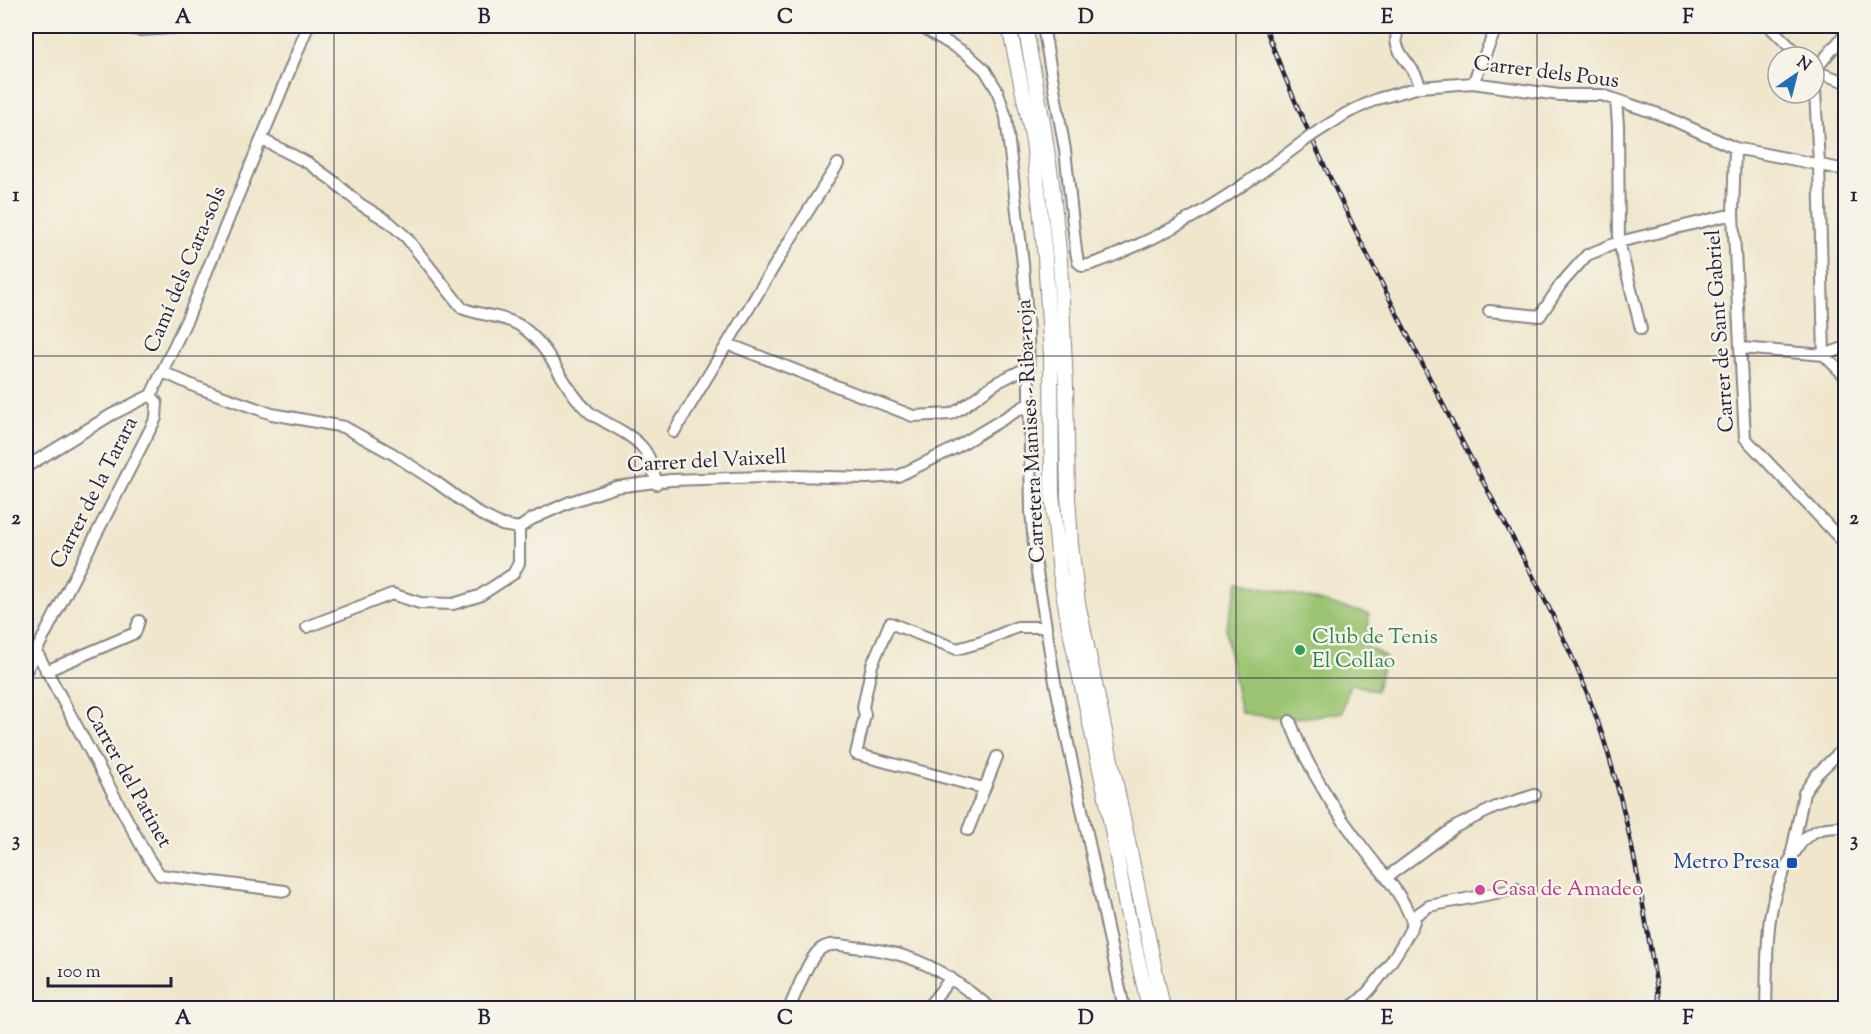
<svg xmlns="http://www.w3.org/2000/svg" width="1871" height="1034" font-family="'Sorts Mill Goudy',serif">
	<rect width="100%" height="100%" fill="#f7f3e8"/>
	<filter id="ink" filterUnits="userSpaceOnUse"><feTurbulence type="fractalNoise" baseFrequency=".0167" numOctaves="2"/><feDisplacementMap in="SourceGraphic" scale="12" xChannelSelector="R" yChannelSelector="G"/><feConvolveMatrix kernelMatrix="1 2 1 2 8 2 1 2 1" color-interpolation-filters="sRGB"/></filter>
	<filter id="wash" filterUnits="userSpaceOnUse"><feTurbulence type="fractalNoise" baseFrequency=".008" numOctaves="4" result="noise"/><feDisplacementMap in="SourceGraphic" scale="24" xChannelSelector="R" yChannelSelector="G"/><feGaussianBlur stdDeviation="1.35" result="paint"/><feColorMatrix in="noise" values="0 0 0 0 0 0 0 0 0 0 0 0 0 0 0 0 0 1.4 0 .05"/><feComposite in="paint" operator="in"/></filter>
	<g filter="url(#wash)">
		<rect width="100%" height="100%" fill="#efe6cc"/>
		<!-- green -->
		<path fill="#9bc572" stroke="#5e7456" stroke-width="1.5" d="M 1239,581 L 1369,614 L 1367,647 L 1386,657 L 1376,691 L 1350,683 L 1342,712 C 1304,720 1279,719 1241,713 L 1229,652 L 1226,627 Z"/>
	</g>
	<g filter="url(#ink)">
		<g fill="none" stroke-linecap="round" stroke-linejoin="round">
			<!-- minor casing -->
			<g stroke="#888484" stroke-width="14">
				<path id="minor" d="M 112,26 L 140,30 L 202,26
					M 920,26 L 967,54 L 985,70 L 997,90 L 1006,117 L 1023,264 L 1028,333 L 1031,511 L 1036,566 L 1055,682 L 1124,1008
					M 1043,26 L 1065,150 L 1076,251 L 1078,262 L 1083,266 C 1100,263 1115,255 1131,248 C 1194,221 1248,183 1303,142
					M 1399,26 C 1387,53 1416,63 1420,87
					M 1769,26 L 1800,57
					M 1814,71 L 1846,33
					M 1814,71 L 1846,82
					M 1814,73 L 1819,164 L 1824,355 L 1846,377
					M 1473,83 L 1497,26
					M 1616,100 L 1618,125 L 1619,242 L 1641,329
					M 1314,134 L 1347,113 L 1377,99 L 1420,87 L 1473,83 L 1559,95 L 1602,95 L 1664,116 L 1735,148 L 1846,170
					M 263,140 L 308,163 L 332,180 L 360,204 L 389,222 L 406,237 L 462,308 C 480,316 502,315 519,325 C 551,345 561,386 588,411 C 593,416 601,419 607,423 C 638,440 651,447 656,484
					M 1735,148 L 1733,214 L 1745,438 L 1846,545
					M 1489,311 L 1540,316 L 1561,284 L 1587,255 L 1619,242 L 1733,214
					M 728,344 L 913,416 L 951,414 L 960,409 L 996,383 L 1028,367
					M 1741,348 L 1824,355 L 1846,347
					M 163,372 L 196,387 L 272,414 L 344,427 L 393,454 L 436,482 L 480,514 L 502,525 L 519,528 L 532,519 L 570,502 L 616,487 L 671,480 L 793,476 L 867,478 L 898,476 L 955,448 L 1028,404
					M 674,432 L 796,230 L 838,164
					M 26,467 L 111,415 L 151,395 L 188,317 L 308,26
					M 307,627 L 392,594 L 420,603 L 453,604 L 479,596 L 513,574 L 519,563 L 519,528
					M 36,651 L 148,858 L 160,875 L 285,891
					M 26,671 L 156,418 L 157,403 L 151,395
					M 46,671 L 135,633 L 139,621
					M 1290,721 C 1306,764 1330,804 1358,841 C 1378,869 1402,891 1413,924 C 1402,947 1370,998 1348,1008
					M 983,788 L 856,754 L 865,715 L 863,707 L 872,665 L 890,623 L 957,649 L 982,642 L 1017,627 L 1045,627
					M 968,830 L 997,757
					M 1792,852 L 1804,793 L 1817,774 L 1846,746
					M 1387,877 L 1455,827 L 1496,807 L 1535,795
					M 1413,924 L 1416,915 L 1429,906 L 1517,889
					M 789,1008 C 797,993 808,957 822,948 C 832,942 844,946 854,947 C 916,952 943,971 991,1008
					M 927,1008 L 951,978
					M 1766,1008 C 1768,954 1762,899 1795,852 C 1800,844 1805,836 1814,832 C 1823,827 1835,827 1846,827"/>
			</g>
			<!-- secondary casing -->
			<g stroke="#888484" stroke-width="16">
				<path id="secondary" d="M 1009,26 L 1033,141 L 1045,257 L 1051,356 L 1052,493 L 1060,573 L 1069,627 L 1106,797 L 1126,907 L 1149,1008
					M 1025,26 L 1043,123 L 1052,183 L 1060,261 L 1066,385 L 1068,496 L 1071,544 L 1078,603 L 1163,1008"/>
			</g>
			<!-- minor -->
			<use href="#minor" stroke="#fff" stroke-width="10"/>
			<!-- secondary -->
			<use href="#secondary" stroke="#fff" stroke-width="14"/>
			<!-- rail casing -->
			<g stroke="#22223b" stroke-width="4.5">
				<path id="rail" d="M 1265,26 C 1293,103 1329,176 1365,250 C 1405,330 1445,410 1487,489 C 1525,562 1566,634 1594,711 C 1629,808 1644,907 1660,1008"/>
			</g>
			<!-- rail -->
			<use href="#rail" stroke="#f7f3e8" stroke-width="2" stroke-dasharray="7" stroke-linecap="butt"/>
			<!-- minor-bridge casing -->
			<g stroke="#888484" stroke-width="14" stroke-linecap="butt">
				<path id="minor-bridge" d="M 1303,142 L 1314,134"/>
			</g>
			<!-- minor-bridge -->
			<use href="#minor-bridge" stroke="#fff" stroke-width="10"/>
		</g>
	</g>
	<!-- grid -->
	<path fill="none" stroke="#22223b" stroke-width="1.5" stroke-opacity="0.55" d="M 334,26 L 334,1008M 635,26 L 635,1008M 936,26 L 936,1008M 1236,26 L 1236,1008M 1537,26 L 1537,1008M 26,356 L 1846,356M 26,678 L 1846,678"/>
	<!-- markers -->
	<circle fill="#2e9e5b" stroke="#f7f3e8" stroke-width="2" cx="1300" cy="650" r="6"/>
	<rect fill="#1a4fb4" stroke="#f7f3e8" stroke-width="2" x="1786" y="857" width="12" height="12" rx="3"/>
	<circle fill="#d1479c" stroke="#f7f3e8" stroke-width="2" cx="1480" cy="890" r="6"/>
	<g text-anchor="middle" dominant-baseline="central" stroke-width="5" stroke-linejoin="round" paint-order="stroke">
		<!-- street labels -->
		<g font-size="21" fill="#22223b" stroke="#f7f3e8">
			<text transform="translate(1546 73) rotate(7)">Carrer dels Pous</text>
			<text transform="translate(186 270) rotate(-67)">Camí dels Cara-sols</text>
			<text transform="translate(1721 331) rotate(-94)">Carrer de Sant Gabriel</text>
			<text transform="translate(1032 431) rotate(-93)">Carretera Manises - Riba-roja</text>
			<text transform="translate(707 462) rotate(-3)">Carrer del Vaixell</text>
			<text transform="translate(95 493) rotate(-63)">Carrer de la Tarara</text>
			<text transform="translate(127 777) rotate(61)">Carrer del Patinet</text>
		</g>
		<!-- leisure labels -->
		<g font-size="21" fill="#27864d" stroke="#f7f3e8" text-anchor="start">
			<text x="1312" y="638">Club de Tenis<tspan x="1312" dy="24">El Collao</tspan></text>
		</g>
		<!-- transit labels -->
		<g font-size="21" fill="#164399" stroke="#f7f3e8" text-anchor="end">
			<text x="1780" y="863">Metro Presa</text>
		</g>
		<!-- hotel labels -->
		<g font-size="21" fill="#b23c85" stroke="#f7f3e8" text-anchor="start">
			<text x="1492" y="890">Casa de Amadeo</text>
		</g>
	</g>
	<!-- margin -->
	<rect width="1871" height="1034" fill="none" stroke="#f7f3e8" stroke-width="66"/>
	<!-- north arrow -->
	<g transform="translate(1796 75) rotate(35)"><circle r="28" fill="#f7f3e8" stroke="#a29fa3" stroke-width="1.5"/>
	<path d="M0-4.5L10 22L0 15L-10 22Z" fill="#1f6fb2"/>
	<text y="-9" font-size="16" font-weight="bold" text-anchor="middle" fill="#22223b">N</text>
	</g>
	<!-- scale -->
	<path d="M48 977v9h123v-9" fill="none" stroke="#22223b" stroke-width="3"/>
	<text x="57" y="977" font-size="18" fill="#22223b" stroke="#f7f3e8" stroke-width="4.5" paint-order="stroke">100 m</text>
	<rect x="33" y="33" width="1805" height="968" fill="none" stroke="#22223b" stroke-width="2"/>
	<g font-size="20" text-anchor="middle" font-weight="bold" fill="#22223b">
		<text x="183" y="23">A</text>
		<text x="484" y="23">B</text>
		<text x="785" y="23">C</text>
		<text x="1086" y="23">D</text>
		<text x="1387" y="23">E</text>
		<text x="1688" y="23">F</text>
		<text x="16" y="201">1</text>
		<text x="1854" y="201">1</text>
		<text x="16" y="524">2</text>
		<text x="1854" y="524">2</text>
		<text x="16" y="846">3</text>
		<text x="1854" y="846">3</text>
		<text x="183" y="1024">A</text>
		<text x="484" y="1024">B</text>
		<text x="785" y="1024">C</text>
		<text x="1086" y="1024">D</text>
		<text x="1387" y="1024">E</text>
		<text x="1688" y="1024">F</text>
	</g>
</svg>
